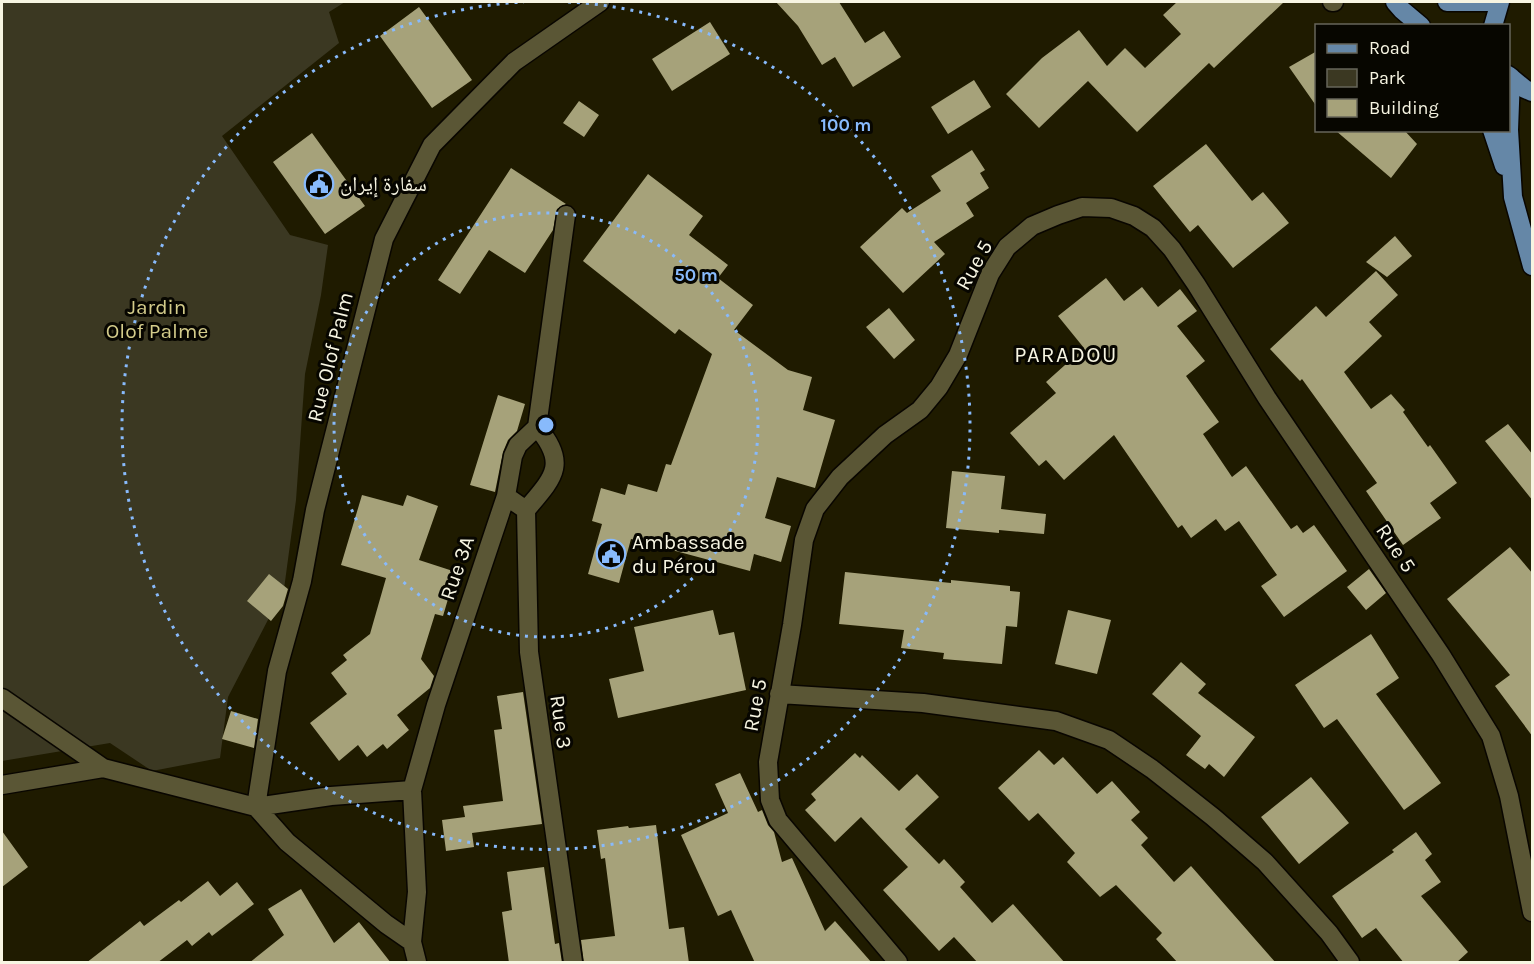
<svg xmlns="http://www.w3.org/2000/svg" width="1534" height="964" font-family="Karla,'Noto Naskh Arabic',sans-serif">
	<rect width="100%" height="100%" fill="#1f1b00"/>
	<!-- green -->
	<path fill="#3b3822" d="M 2,2 L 345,2 L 329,12 L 339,43 L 222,136 L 290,235 L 328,245 L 321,295 L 305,374 L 296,500 L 284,589 L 228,697 L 220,758 L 152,771 L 110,743 L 2,761 Z"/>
	<!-- building -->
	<path fill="#a6a27a" d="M 776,2 L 839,2 L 865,43 L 884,31 L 901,57 L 853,87 L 835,57 L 822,65 L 798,26 Z
		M 1177,2 L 1284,2 L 1214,68 L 1209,63 L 1137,132 L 1088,81 L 1039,128 L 1006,94 L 1042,58 L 1079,30 L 1107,66 L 1125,48 L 1145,68 L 1181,34 L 1163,15 Z
		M 419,7 L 472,80 L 432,108 L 380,36 Z
		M 710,22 L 730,54 L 672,91 L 652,59 Z
		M 1317,51 L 1317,107 L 1289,67 Z
		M 974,80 L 991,107 L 948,134 L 931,107 Z
		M 579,101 L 599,115 L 584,137 L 563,123 Z
		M 1335,130 L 1404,130 L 1417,144 L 1391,178 Z
		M 312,133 L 365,206 L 325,234 L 273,162 Z
		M 1206,144 L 1252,201 L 1263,192 L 1289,223 L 1233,268 L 1198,225 L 1190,232 L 1153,186 Z
		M 972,150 L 985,170 L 980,173 L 989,188 L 966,203 L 974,216 L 934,242 L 945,254 L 903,293 L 860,247 L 902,208 L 907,213 L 941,191 L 931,176 Z
		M 511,168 L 566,204 L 557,209 L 553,230 L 525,273 L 489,250 L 460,294 L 438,280 Z
		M 648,174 L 703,216 L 689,235 L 728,265 L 718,278 L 753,305 L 734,330 L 788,370 L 812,377 L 803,410 L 835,420 L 815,488 L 777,477 L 765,518 L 791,526 L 781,562 L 754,554 L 750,571 L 631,539 L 619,583 L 588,574 L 602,524 L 592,521 L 601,488 L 625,495 L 628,484 L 657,492 L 666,464 L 671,465 L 712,354 L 679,329 L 675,334 L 583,261 Z
		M 1395,236 L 1412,256 L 1387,277 L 1366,262 Z
		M 1376,271 L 1398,295 L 1369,322 L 1382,336 L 1344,372 L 1371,409 L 1391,394 L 1405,410 L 1403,412 L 1428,447 L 1430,445 L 1457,483 L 1430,503 L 1441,518 L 1403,545 L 1366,491 L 1377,483 L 1302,379 L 1300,381 L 1270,349 L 1316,306 L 1326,317 Z
		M 1106,278 L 1124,301 L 1142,287 L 1158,307 L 1180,289 L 1197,311 L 1177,326 L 1205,361 L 1186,376 L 1219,422 L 1203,434 L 1232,477 L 1246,466 L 1291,529 L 1297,525 L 1303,533 L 1314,525 L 1347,571 L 1284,617 L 1261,586 L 1277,575 L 1239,521 L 1225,531 L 1216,519 L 1191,538 L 1182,525 L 1178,528 L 1114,435 L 1064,480 L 1046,460 L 1039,466 L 1010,433 L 1056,393 L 1046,382 L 1084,348 L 1058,316 Z
		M 889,308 L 915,340 L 894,359 L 866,327 Z
		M 498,395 L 525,404 L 517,431 L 508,440 L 503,452 L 495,492 L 470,485 Z
		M 1508,424 L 1533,455 L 1533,501 L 1485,441 Z
		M 952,471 L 1005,476 L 1001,509 L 1046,514 L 1044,534 L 999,530 L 999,533 L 946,528 Z
		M 362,495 L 403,506 L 407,495 L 438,506 L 419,560 L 456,572 L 443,616 L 435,614 L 421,659 L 434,676 L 430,688 L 397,715 L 409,730 L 387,749 L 383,744 L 367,757 L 358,745 L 339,761 L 310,723 L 347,694 L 331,673 L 347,660 L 343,655 L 370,634 L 386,578 L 341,565 Z
		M 1510,547 L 1533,574 L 1533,737 L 1495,686 L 1510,675 L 1447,599 Z
		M 1369,569 L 1386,593 L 1366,610 L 1347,587 Z
		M 845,572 L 951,583 L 951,580 L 1010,586 L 1010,591 L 1020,592 L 1017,627 L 1006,626 L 1002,664 L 943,659 L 944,653 L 901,648 L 904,630 L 839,624 Z
		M 269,574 L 288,589 L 283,606 L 271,621 L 247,601 Z
		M 713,610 L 719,635 L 734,632 L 746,690 L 618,718 L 609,679 L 644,671 L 634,627 Z
		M 1068,610 L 1111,620 L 1097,674 L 1055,664 Z
		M 1371,634 L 1399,678 L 1376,694 L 1441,783 L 1404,810 L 1337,719 L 1324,728 L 1295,685 Z
		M 1181,662 L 1206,684 L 1198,693 L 1255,737 L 1224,777 L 1209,764 L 1205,769 L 1186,755 L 1201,736 L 1152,694 Z
		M 523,692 L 542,824 L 472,833 L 474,847 L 446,851 L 442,820 L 465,817 L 463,806 L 503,801 L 494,730 L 502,729 L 497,696 Z
		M 231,711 L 258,719 L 254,748 L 222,739 Z
		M 1039,750 L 1054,765 L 1063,757 L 1097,794 L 1112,781 L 1140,812 L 1131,820 L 1148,838 L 1141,845 L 1174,882 L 1191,866 L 1276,963 L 1178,963 L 1156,939 L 1162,933 L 1116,885 L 1100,897 L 1067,862 L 1075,853 L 1038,813 L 1029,821 L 998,788 Z
		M 855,753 L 860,758 L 862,755 L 899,791 L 917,774 L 939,797 L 905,829 L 939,864 L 944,859 L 965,882 L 960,887 L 992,923 L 1013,904 L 1065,963 L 978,963 L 954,937 L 939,951 L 883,890 L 908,867 L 861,817 L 835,842 L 805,810 L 816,800 L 811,794 Z
		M 740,773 L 758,812 L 762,810 L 768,825 L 774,832 L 782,862 L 792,858 L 825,931 L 835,921 L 872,963 L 755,963 L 731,910 L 718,916 L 681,835 L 728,813 L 715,784 Z
		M 1311,777 L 1349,823 L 1299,864 L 1261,817 Z
		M 656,825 L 669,929 L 684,927 L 689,963 L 584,963 L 581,940 L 615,936 L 605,858 L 601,859 L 597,830 L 628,826 L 629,828 Z
		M 2,831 L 28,867 L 2,887 Z
		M 1416,832 L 1432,854 L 1425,860 L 1441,882 L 1421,896 L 1468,952 L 1456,963 L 1404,963 L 1376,928 L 1362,938 L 1332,896 L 1394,852 L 1392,850 Z
		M 544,867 L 555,944 L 559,943 L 562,963 L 509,963 L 502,912 L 512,910 L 507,872 Z
		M 208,881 L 220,896 L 237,882 L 254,904 L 212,936 L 209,932 L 192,946 L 187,940 L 157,963 L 86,963 L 140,921 L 144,926 L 179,900 L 181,902 Z
		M 301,889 L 334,943 L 359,922 L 391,963 L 249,963 L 284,935 L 268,909 Z"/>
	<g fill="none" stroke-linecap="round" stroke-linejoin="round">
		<!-- minor casing -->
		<g stroke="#090600" stroke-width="21">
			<path id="minor" d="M 1332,2 L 1334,2
				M 506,496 L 526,510 L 529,652 L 573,962
				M 526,510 C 553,478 569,464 537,427
				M 779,694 L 923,703 L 1056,721 L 1109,740 L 1152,769 L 1213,817 L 1265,862 L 1329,933 L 1350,962
				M 2,698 L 103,768 L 256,807 L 331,796 L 412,790
				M 2,785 L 103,768
				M 256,807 L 277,671 L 302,581 L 315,510 L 384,239 L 432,145 L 514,62 L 600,2
				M 256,807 L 287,842 L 386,924 L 412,942
				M 417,962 L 412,942 L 417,892 L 412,790 L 436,705 L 506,496 L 513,456 L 518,445 L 537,427 L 566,215
				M 898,962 L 778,820 L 770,800 L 768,762 L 792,625 L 804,540 L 815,509 L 840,477 L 885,435 L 920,410 L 939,387 L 958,355 L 990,274 L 1007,247 L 1032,226 L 1058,215 L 1082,207 L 1111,208 L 1134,216 L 1153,228 L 1172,249 L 1196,284 L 1267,398 L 1441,655 L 1491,736 L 1509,796 L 1532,912"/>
		</g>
		<!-- major casing -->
		<g stroke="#090600" stroke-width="21">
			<path id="major" d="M 1395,2 L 1402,10 L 1421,26
				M 1447,2 L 1487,2
				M 1493,26 L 1500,2
				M 1508,75 L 1525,89 L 1532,92
				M 1511,77 L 1509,130 L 1513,197 L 1532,266
				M 1492,130 L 1504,166"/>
		</g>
		<!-- minor -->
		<use href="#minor" stroke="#5a5635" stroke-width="18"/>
		<!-- major -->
		<use href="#major" stroke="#6587a7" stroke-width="18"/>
	</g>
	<!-- distance rings -->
	<g fill="none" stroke="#88bafc" stroke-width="3" stroke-dasharray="3 6">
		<circle cx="546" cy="425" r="212"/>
		<path d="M568 2A424 424 0 1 1 524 2"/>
	</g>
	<!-- icons -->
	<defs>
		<g id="civic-ring" transform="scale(1.5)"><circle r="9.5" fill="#070600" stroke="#88bafc" stroke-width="1.5"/><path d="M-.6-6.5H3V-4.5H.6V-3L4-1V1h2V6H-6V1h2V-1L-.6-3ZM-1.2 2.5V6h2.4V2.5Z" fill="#88bafc"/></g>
	</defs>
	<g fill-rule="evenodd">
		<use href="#civic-ring" x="319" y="184"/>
		<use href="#civic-ring" x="611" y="554"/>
	</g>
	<g text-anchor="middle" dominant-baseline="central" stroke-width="6" stroke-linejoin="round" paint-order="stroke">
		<!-- poi labels -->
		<g font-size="21" fill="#f7f5e2" stroke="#070600" text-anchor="start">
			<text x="340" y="184">سفارة إيران</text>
			<text x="632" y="542">Ambassade<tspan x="632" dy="24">du Pérou</tspan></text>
		</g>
		<!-- street labels -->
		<g font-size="21" fill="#f7f5e2" stroke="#070600">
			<text transform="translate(974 265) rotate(-61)">Rue 5</text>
			<text transform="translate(330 357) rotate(-76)">Rue Olof Palm</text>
			<text transform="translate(1396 548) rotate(56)">Rue 5</text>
			<text transform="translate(457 568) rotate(-71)">Rue 3A</text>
			<text transform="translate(755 705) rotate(-80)">Rue 5</text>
			<text transform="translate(561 722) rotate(82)">Rue 3</text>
		</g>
		<!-- park labels -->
		<g font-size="21" fill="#d4cc8a" stroke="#070600">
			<text x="157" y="307">Jardin<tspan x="157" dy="24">Olof Palme</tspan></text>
		</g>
		<!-- neighbourhood labels -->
		<g font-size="22" letter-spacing="1.5" fill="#f7f5e2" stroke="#070600">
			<text x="1066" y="355">PARADOU</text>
		</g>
	</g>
	<circle cx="546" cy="425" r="9" fill="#88bafc" stroke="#070600" stroke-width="3"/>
	<g font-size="18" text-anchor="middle" font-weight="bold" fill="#88bafc" stroke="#070600" stroke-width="6" stroke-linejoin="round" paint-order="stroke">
		<text x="846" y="131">100 m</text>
		<text x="696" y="281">50 m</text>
	</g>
	<!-- border -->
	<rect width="1534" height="964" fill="none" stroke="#f7f5e2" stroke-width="6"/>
	<!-- legend -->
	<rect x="1315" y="24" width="195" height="108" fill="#070600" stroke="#67665a" stroke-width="1.5"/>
	<rect x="1327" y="44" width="30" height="9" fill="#6587a7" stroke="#67665a" stroke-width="1.5"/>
	<text x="1369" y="54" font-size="18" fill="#f7f5e2">Road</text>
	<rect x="1327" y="69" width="30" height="18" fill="#3b3822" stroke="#67665a" stroke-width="1.5"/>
	<text x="1369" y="84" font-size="18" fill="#f7f5e2">Park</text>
	<rect x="1327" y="99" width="30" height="18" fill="#a6a27a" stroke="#67665a" stroke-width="1.5"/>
	<text x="1369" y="114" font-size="18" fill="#f7f5e2">Building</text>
</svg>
